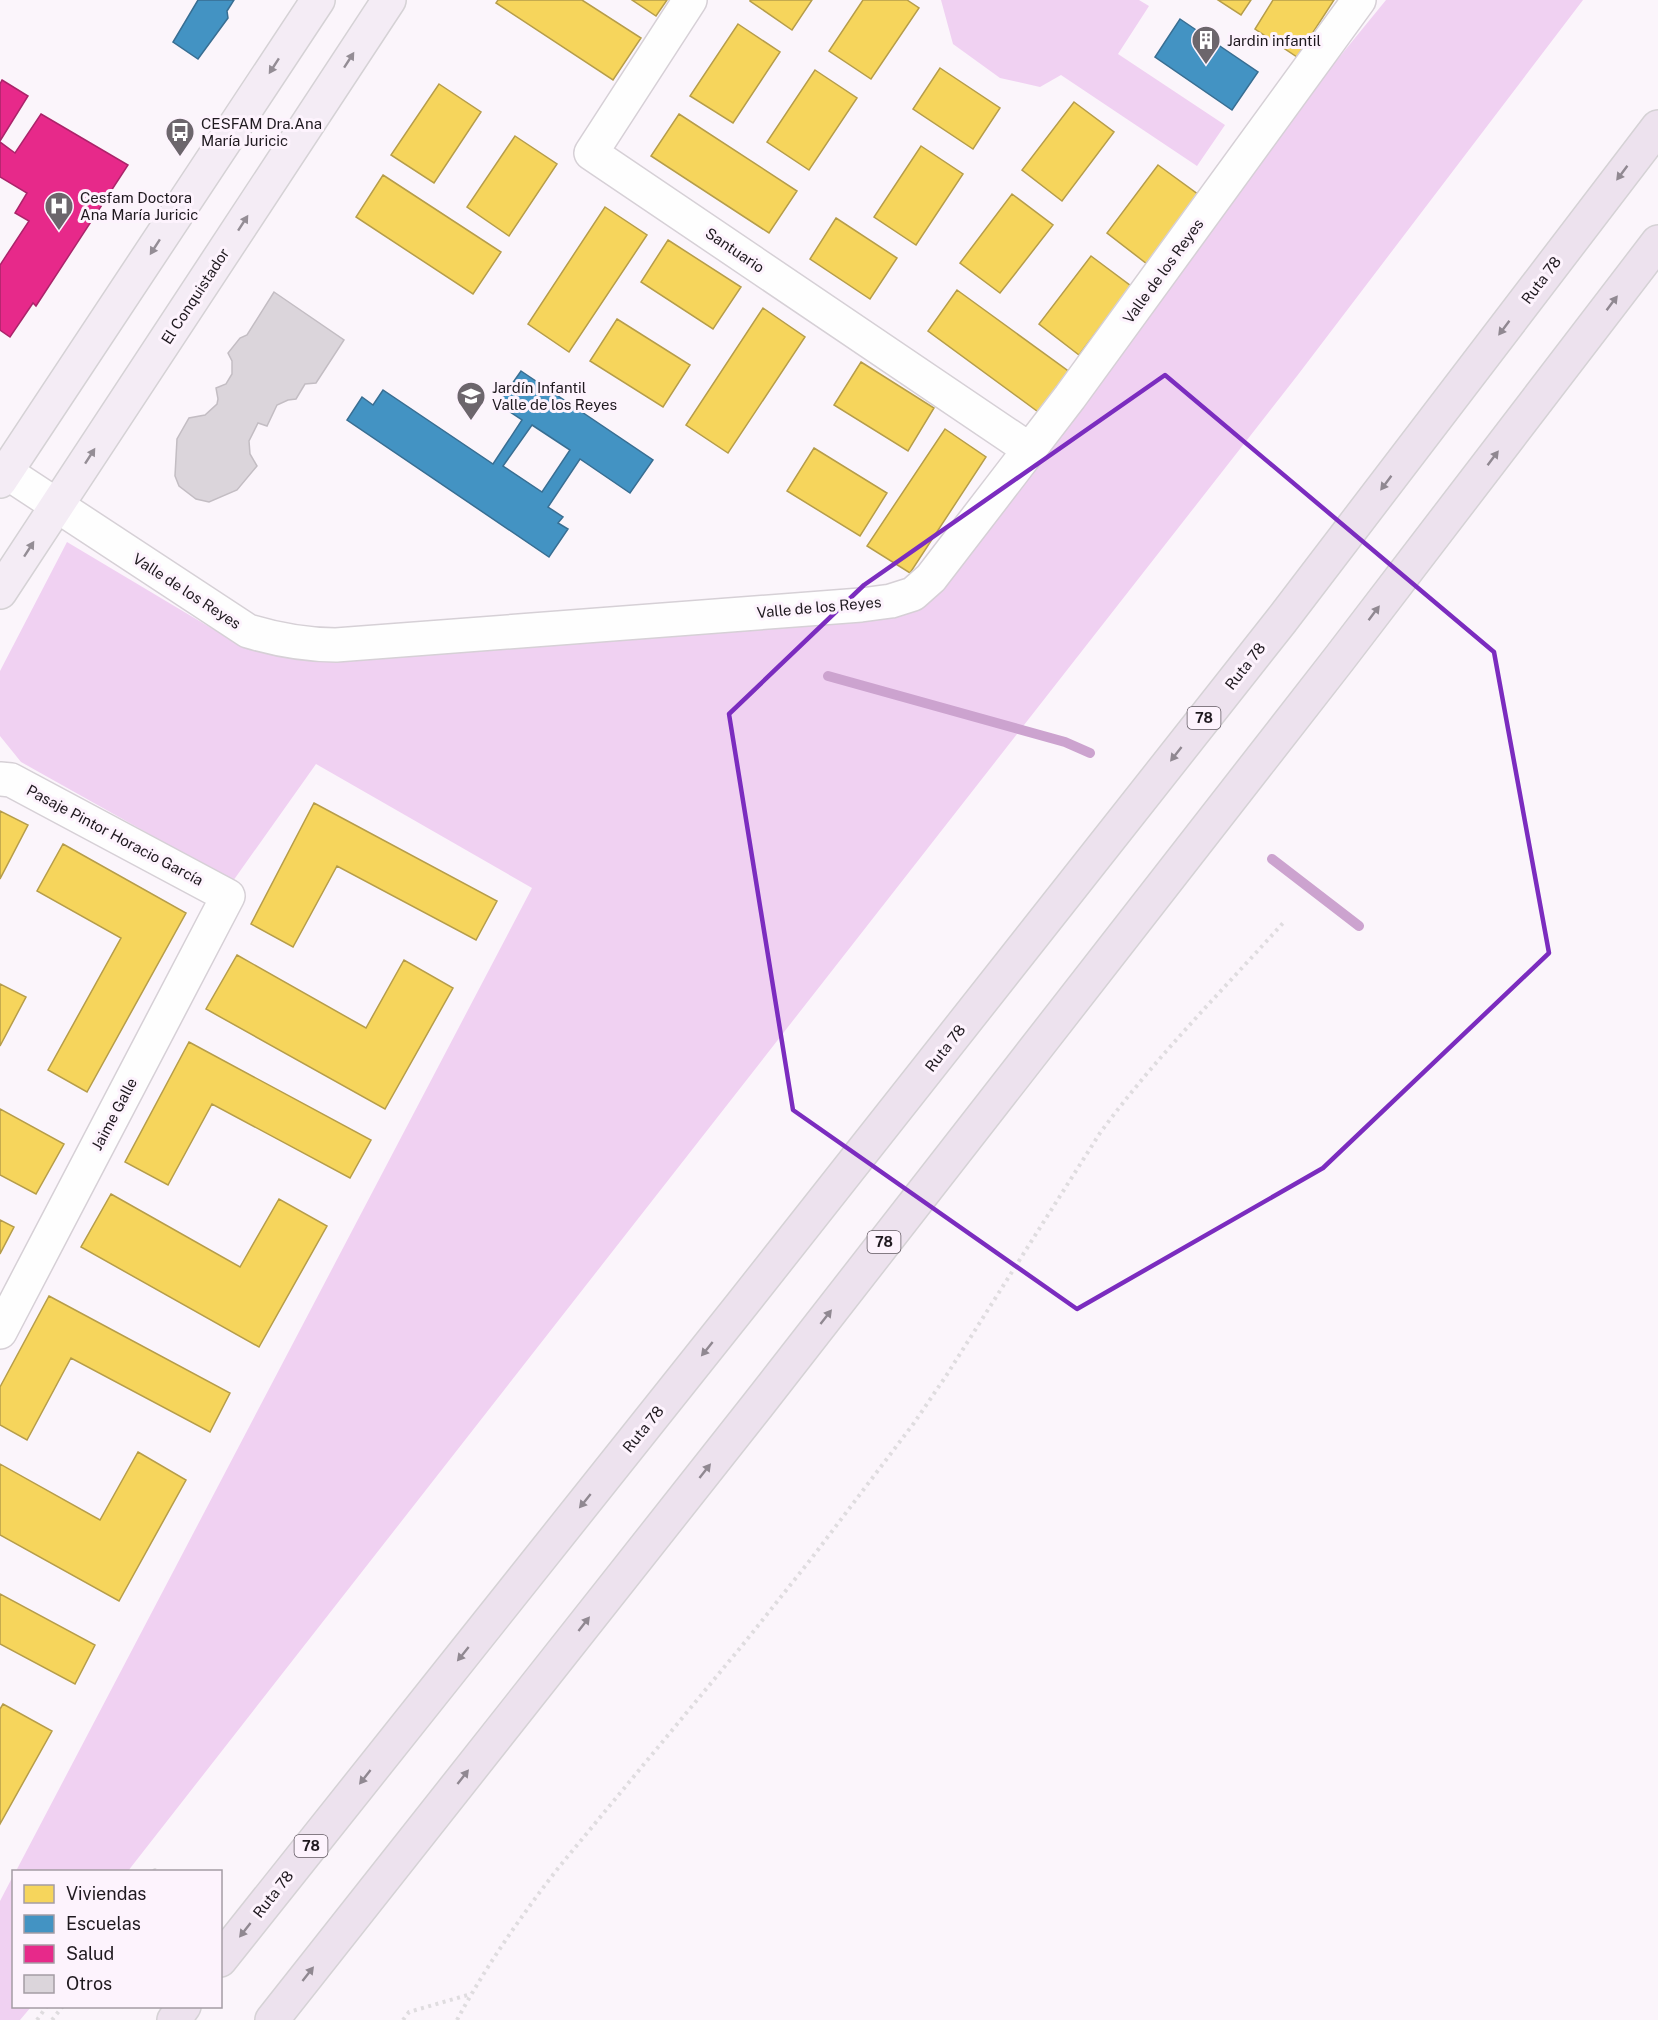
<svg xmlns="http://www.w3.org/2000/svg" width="1658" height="2020" font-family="'Public Sans',sans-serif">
	<rect width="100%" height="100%" fill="#fbf5fb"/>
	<!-- green -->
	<path fill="#f0d1f2" d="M 941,0 L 1139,0 L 1149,6 L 1118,54 L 1225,125 L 1197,166 L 1061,75 L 1040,87 L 1000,78 L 953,44 Z
		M 1386,0 L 1583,0 L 1297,376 L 128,1871 L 16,1871 L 532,888 L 316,764 L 233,881 L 21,762 L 0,736 L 0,671 L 67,542 L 243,647 C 275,657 304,661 337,662 L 863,621 L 895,617 L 921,609 L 943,589 L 1083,407 L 1200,248 L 1310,93 Z
		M 13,1876 L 14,2006 L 31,2007 L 20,2020 L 0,2020 L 0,1901 Z"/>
	<!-- homes -->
	<path fill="#f6d55c" stroke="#b69d4a" stroke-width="1.5" d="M 498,0 L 582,0 L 641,38 L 613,80 L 496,3 Z
		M 632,0 L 667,0 L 656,16 Z
		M 750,0 L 812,0 L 792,30 L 750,1 Z
		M 863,0 L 907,0 L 919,8 L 871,79 L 829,51 Z
		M 1218,0 L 1251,0 L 1241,15 Z
		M 1273,0 L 1334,0 L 1297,57 L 1255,29 Z
		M 738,24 L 780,52 L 733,123 L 690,96 Z
		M 940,68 L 1000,108 L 973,149 L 913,109 Z
		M 815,70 L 857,98 L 809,170 L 767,142 Z
		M 439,84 L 481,112 L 434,183 L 391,155 Z
		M 1074,102 L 1114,132 L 1062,201 L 1022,170 Z
		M 679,114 L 797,191 L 769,233 L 651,156 Z
		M 515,136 L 557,164 L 509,236 L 467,207 Z
		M 921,146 L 963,174 L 916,245 L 874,217 Z
		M 1158,165 L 1199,195 L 1147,264 L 1107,233 Z
		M 383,175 L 501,252 L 473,294 L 356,217 Z
		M 1012,194 L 1053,225 L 1000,293 L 960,263 Z
		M 605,207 L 647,235 L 569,352 L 528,324 Z
		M 836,218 L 897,258 L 870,299 L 810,259 Z
		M 668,240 L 741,287 L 713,329 L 641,282 Z
		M 1091,256 L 1131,286 L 1079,355 L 1039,324 Z
		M 957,290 L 1071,373 L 1041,414 L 928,331 Z
		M 763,308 L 805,337 L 728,453 L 686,425 Z
		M 617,319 L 690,365 L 663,407 L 590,361 Z
		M 861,362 L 934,408 L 908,451 L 834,405 Z
		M 945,429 L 986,457 L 910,573 L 867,546 Z
		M 814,448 L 887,493 L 860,536 L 787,491 Z
		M 314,803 L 497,901 L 476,940 L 337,866 L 293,947 L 251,924 Z
		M 0,811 L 28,825 L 0,879 Z
		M 63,844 L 186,913 L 87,1092 L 48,1070 L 121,938 L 37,891 Z
		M 237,955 L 366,1028 L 404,960 L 453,988 L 385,1109 L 206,1009 Z
		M 0,984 L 26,997 L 0,1046 Z
		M 189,1042 L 371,1140 L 350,1178 L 212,1104 L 168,1185 L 125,1162 Z
		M 0,1109 L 64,1144 L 36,1194 L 0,1175 Z
		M 111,1194 L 240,1267 L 279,1199 L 327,1226 L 259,1347 L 81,1247 Z
		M 0,1220 L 14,1227 L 0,1254 Z
		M 49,1296 L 230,1393 L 210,1432 L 71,1358 L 27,1440 L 0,1425 L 0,1387 Z
		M 138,1452 L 186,1480 L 119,1601 L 0,1535 L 0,1464 L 100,1520 Z
		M 0,1594 L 95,1645 L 75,1684 L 0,1644 Z
		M 3,1704 L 52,1731 L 0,1824 L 0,1709 Z"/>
	<!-- schools -->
	<path fill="#4393c3" stroke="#386e92" stroke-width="1.5" fill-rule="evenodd" d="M 198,0 L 234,0 L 227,11 L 228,18 L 198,59 L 173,42 Z
		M 1180,19 L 1258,72 L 1232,110 L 1155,57 Z
		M 521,371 L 653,460 L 630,493 L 580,459 L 548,507 L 563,517 L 558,523 L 568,529 L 549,557 L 347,420 L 362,397 L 373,405 L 383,390 L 493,464 L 522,420 L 498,404 ZM 532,425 L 570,450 L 542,492 L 503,466 Z"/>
	<!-- health -->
	<path fill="#e7298a" stroke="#ab246a" stroke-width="1.5" d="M 2,80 L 28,96 L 0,141 L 0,84 Z
		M 41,114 L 128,165 L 36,306 L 33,303 L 10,337 L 0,330 L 0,265 L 29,221 L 15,213 L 27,193 L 0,177 L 0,142 L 15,153 Z"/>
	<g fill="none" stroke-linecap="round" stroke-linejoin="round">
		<!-- stream -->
		<path stroke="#cca3cf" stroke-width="10" d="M 828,676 L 1065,742 L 1090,753
			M 1272,859 L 1359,926"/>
	</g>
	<!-- building -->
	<path fill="#dbd5db" stroke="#c3bdc3" stroke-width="1.5" d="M 274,292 L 344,340 L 316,383 L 305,384 L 296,399 L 288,400 L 277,405 L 267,426 L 258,423 L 249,441 L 250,454 L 257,466 L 237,490 L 209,502 L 196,499 L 179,486 L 175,476 L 177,439 L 189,418 L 205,415 L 217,404 L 218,399 L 216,388 L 226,384 L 232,374 L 232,361 L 228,353 L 240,338 L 247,335 Z"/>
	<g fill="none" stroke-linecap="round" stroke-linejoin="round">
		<!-- minor casing -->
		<g stroke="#d6d0d6" stroke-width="36">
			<path id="minor" d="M 690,0 L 591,153 L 1030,450
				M 0,468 L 248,631 C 278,640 305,645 336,645 L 861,605 L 891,601 L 913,594 L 931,578 L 1070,397 L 1359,0
				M 0,779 L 11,780 L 228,896 L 0,1332"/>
		</g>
		<!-- major casing -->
		<g stroke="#d5d2d5" stroke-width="36">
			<path id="major" d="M 0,481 L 318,0
				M 0,592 L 389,0"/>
		</g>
		<!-- highway casing -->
		<g stroke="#d5d2d5" stroke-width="36">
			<path id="highway" d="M 220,1960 L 743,1303 L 1281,621 L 1658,127
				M 174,2020 L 184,2006
				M 272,2020 L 757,1406 L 1339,659 L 1658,242"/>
		</g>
		<!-- path -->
		<path stroke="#dfdcdf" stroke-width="4" stroke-dasharray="3 4.5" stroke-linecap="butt" d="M 153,1872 L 155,1870 L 157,1872
			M 37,2020 L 47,2006
			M 52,2020 L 63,2006
			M 403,2020 L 409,2012 L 471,1994
			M 457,2020 C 486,1966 521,1916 559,1867 L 745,1642 L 811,1559 L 914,1423 L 946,1376 L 1100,1133 C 1155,1058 1221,992 1283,923"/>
		<!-- minor -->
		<use href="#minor" stroke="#fefefe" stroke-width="33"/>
		<!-- major -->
		<use href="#major" stroke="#f4ecf5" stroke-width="33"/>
		<!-- highway -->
		<use href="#highway" stroke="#ede2ee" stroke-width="33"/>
	</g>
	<!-- one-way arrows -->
	<defs><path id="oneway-solid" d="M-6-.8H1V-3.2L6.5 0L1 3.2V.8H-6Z" transform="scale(1.5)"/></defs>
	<g fill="#948d95">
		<use href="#oneway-solid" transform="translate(349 60) rotate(-57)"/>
		<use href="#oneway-solid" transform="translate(274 66) rotate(123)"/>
		<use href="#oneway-solid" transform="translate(243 223) rotate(-57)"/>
		<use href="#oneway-solid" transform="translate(155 247) rotate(123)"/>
		<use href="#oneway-solid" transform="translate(90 456) rotate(-57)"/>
		<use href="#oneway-solid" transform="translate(29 549) rotate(-57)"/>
	</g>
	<g fill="#908891">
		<use href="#oneway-solid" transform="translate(1622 173) rotate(127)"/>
		<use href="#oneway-solid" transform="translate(1612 303) rotate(-53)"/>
		<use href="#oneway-solid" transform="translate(1504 328) rotate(127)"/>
		<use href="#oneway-solid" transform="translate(1493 458) rotate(-53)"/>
		<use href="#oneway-solid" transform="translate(1386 483) rotate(127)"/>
		<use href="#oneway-solid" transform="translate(1374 613) rotate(-53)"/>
		<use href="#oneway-solid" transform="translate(1176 754) rotate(128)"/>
		<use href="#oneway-solid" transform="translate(826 1317) rotate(-52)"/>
		<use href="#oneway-solid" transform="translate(707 1349) rotate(129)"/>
		<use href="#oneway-solid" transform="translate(705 1471) rotate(-52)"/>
		<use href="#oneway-solid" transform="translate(585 1501) rotate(129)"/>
		<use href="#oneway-solid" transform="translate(584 1624) rotate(-52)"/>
		<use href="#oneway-solid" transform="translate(463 1654) rotate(129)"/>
		<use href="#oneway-solid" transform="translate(365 1777) rotate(128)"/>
		<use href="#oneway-solid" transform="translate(463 1777) rotate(-52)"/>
		<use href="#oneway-solid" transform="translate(245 1930) rotate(128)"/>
		<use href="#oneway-solid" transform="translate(308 1974) rotate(-52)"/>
	</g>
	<!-- marked area -->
	<path fill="none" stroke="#7b2cbf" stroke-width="4.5" stroke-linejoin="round" d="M 1165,375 L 1494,652 L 1549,953 L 1323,1168 L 1077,1309 L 793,1110 L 729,714 L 864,585 Z"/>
	<!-- icons -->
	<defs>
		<g id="building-pin" transform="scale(1.5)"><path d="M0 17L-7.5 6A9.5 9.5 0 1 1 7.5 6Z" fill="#6c666c" stroke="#fdf3fd"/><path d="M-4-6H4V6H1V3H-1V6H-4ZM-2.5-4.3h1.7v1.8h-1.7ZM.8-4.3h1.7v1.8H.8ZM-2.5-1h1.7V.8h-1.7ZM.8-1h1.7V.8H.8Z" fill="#fff"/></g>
		<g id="bus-pin" transform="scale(1.5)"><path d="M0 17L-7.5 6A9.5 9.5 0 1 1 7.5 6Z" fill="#6c666c" stroke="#fdf3fd"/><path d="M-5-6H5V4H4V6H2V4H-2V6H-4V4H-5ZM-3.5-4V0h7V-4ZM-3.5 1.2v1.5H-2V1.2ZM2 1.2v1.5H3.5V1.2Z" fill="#fff"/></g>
		<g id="hospital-pin" transform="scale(1.5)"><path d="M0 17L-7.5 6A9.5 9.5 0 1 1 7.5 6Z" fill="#6c666c" stroke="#fdf3fd"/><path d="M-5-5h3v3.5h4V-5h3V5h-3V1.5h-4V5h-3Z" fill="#fff"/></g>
		<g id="school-pin" transform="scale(1.5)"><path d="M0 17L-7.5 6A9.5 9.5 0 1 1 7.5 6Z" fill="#6c666c" stroke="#fdf3fd"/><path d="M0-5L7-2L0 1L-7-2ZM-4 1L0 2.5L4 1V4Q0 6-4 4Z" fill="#fff"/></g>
	</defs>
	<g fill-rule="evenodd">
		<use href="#building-pin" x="1206" y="40"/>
		<use href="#bus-pin" x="180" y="132"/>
		<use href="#hospital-pin" x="59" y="206"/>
		<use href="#school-pin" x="471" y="396"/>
	</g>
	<g text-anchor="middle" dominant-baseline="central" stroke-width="6" stroke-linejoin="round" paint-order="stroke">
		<!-- shield labels -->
		<g fill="#fdf3fd" stroke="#625a62" stroke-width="1.5">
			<rect x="1187.5" y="707" width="33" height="22" rx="4.5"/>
			<rect x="867.5" y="1231" width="33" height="22" rx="4.5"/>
			<rect x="294.5" y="1835" width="33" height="22" rx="4.5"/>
		</g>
		<g font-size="14" font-weight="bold" fill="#1f191f">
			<text x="1204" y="718">78</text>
			<text x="884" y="1242">78</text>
			<text x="311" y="1846">78</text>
		</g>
		<!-- poi labels -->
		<g font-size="15" fill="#1f191f" stroke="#fdf3fd" text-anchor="start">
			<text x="1227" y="40">Jardin infantil</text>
			<text x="201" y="123">CESFAM Dra.Ana<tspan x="201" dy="17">María Juricic</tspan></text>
			<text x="80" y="197">Cesfam Doctora<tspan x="80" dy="17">Ana María Juricic</tspan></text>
			<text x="492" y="387">Jardín Infantil<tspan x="492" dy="17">Valle de los Reyes</tspan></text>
		</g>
		<!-- street labels -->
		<g font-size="15" fill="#1f191f" stroke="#fdf3fd">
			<text transform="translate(735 250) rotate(34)">Santuario</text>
			<text transform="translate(1163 271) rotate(-54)">Valle de los Reyes</text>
			<text transform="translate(1541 280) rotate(-53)">Ruta 78</text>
			<text transform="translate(195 296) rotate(-57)">El Conquistador</text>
			<text transform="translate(187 591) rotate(33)">Valle de los Reyes</text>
			<text transform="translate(819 607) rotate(-5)">Valle de los Reyes</text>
			<text transform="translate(1245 666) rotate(-52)">Ruta 78</text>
			<text transform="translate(115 835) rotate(28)">Pasaje Pintor Horacio García</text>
			<text transform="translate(945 1048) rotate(-52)">Ruta 78</text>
			<text transform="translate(114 1114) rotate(-62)">Jaime Galle</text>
			<text transform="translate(643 1429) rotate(-51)">Ruta 78</text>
			<text transform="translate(273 1894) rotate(-52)">Ruta 78</text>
		</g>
	</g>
	<!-- legend -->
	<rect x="12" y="1870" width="210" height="138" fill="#fdf3fd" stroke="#a49ca4" stroke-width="1.5"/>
	<rect x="24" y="1885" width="30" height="18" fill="#f6d55c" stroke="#a49ca4" stroke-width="1.5"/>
	<text x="66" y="1900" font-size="18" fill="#1f191f">Viviendas</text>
	<rect x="24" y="1915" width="30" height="18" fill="#4393c3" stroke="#a49ca4" stroke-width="1.5"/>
	<text x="66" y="1930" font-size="18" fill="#1f191f">Escuelas</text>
	<rect x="24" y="1945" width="30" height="18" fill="#e7298a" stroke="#a49ca4" stroke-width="1.5"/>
	<text x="66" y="1960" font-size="18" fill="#1f191f">Salud</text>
	<rect x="24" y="1975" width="30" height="18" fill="#dbd5db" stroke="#a49ca4" stroke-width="1.5"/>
	<text x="66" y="1990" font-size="18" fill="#1f191f">Otros</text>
</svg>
